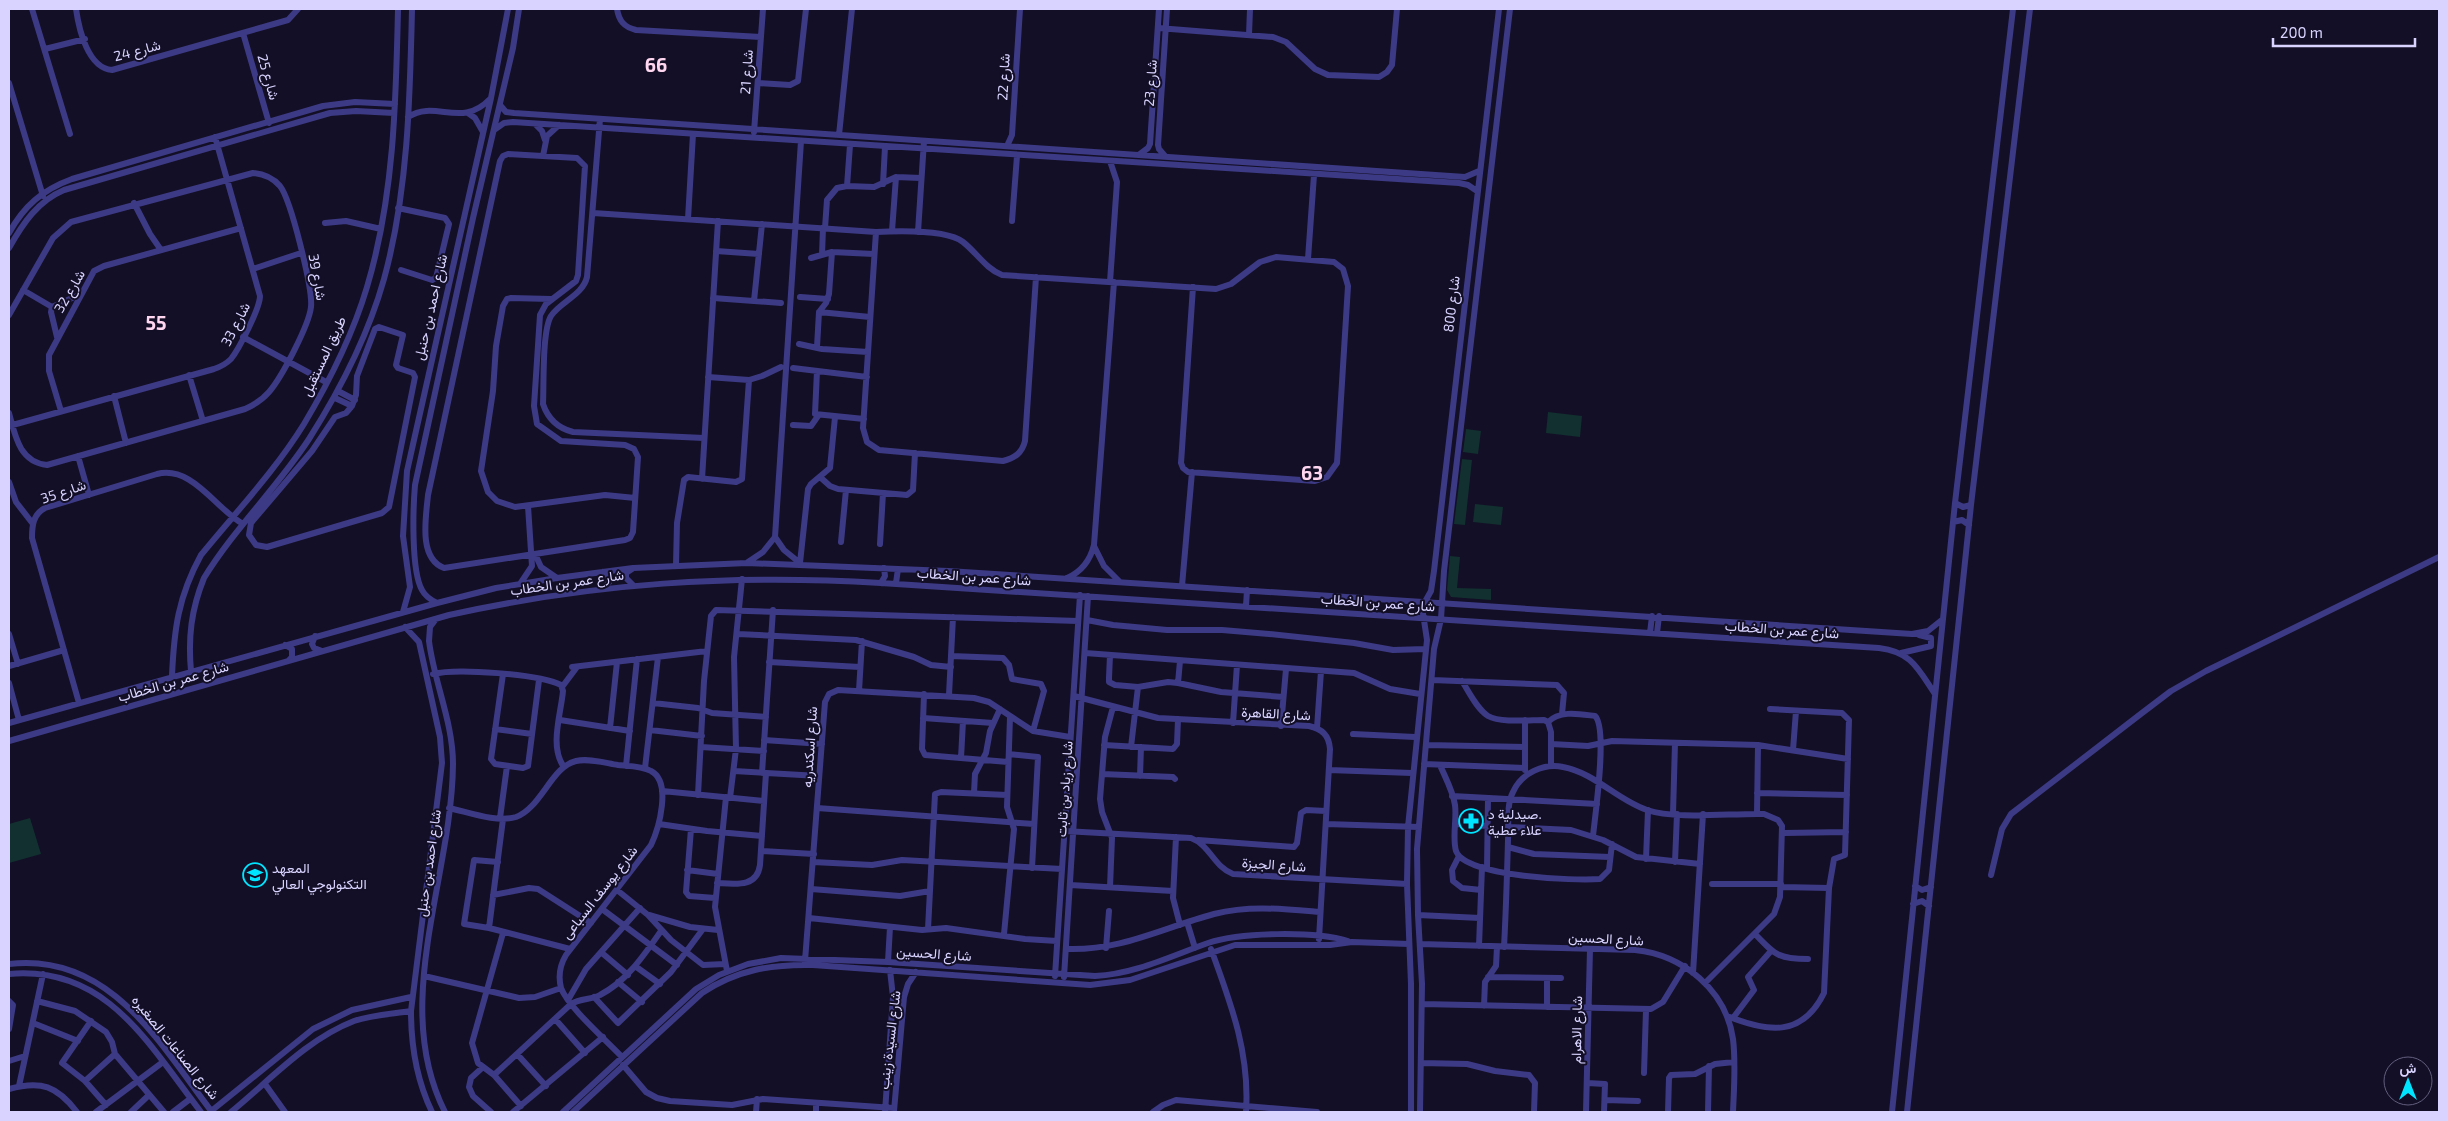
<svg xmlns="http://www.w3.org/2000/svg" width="2448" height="1121" font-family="'Exo 2',Vazirmatn,sans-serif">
	<rect width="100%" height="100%" fill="#130f26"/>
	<!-- green -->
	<path fill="#12302f" d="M 1548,412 L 1582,416 L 1580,437 L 1546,433 Z
		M 1466,429 L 1481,431 L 1478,454 L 1463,452 Z
		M 1462,459 L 1472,460 L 1465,525 L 1454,524 Z
		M 1475,504 L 1503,507 L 1501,525 L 1473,522 Z
		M 1450,556 L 1460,557 L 1457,588 L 1491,589 L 1491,600 L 1451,597 L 1447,590 Z
		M 30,818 L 41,854 L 9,863 L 9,824 Z"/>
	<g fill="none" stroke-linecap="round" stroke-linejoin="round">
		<!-- minor -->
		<path stroke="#3d3a85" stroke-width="6" d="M 32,9 L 70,134
			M 76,9 C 79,30 88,68 112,70 L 288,20 L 298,9
			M 617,9 C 619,21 624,27 636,30 L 761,37
			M 1158,28 L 1273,37 L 1286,42 L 1315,69 L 1328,75 L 1379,77 L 1387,72 L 1392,65 L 1397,9
			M 243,33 L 269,123
			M 1249,35 L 1250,9
			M 45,49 L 85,39
			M 9,83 L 43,196
			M 758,83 L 790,85 L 798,81 L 806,9
			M 500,105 L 506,112 L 514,113 L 1465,177 L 1479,171
			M 468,113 L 475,118 L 483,132
			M 408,117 C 436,99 461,129 490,99
			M 600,119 L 587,277 C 583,295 560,302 551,316 C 542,331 544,384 543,404 C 548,419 557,428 573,432 L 704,438
			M 535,124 L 542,131 L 545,140
			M 494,130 L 504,123 L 513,122 L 1459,183 L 1468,185 L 1477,191
			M 754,132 L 763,9
			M 839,135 L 852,9
			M 1007,146 L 1012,135 L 1020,9
			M 508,154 L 577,158 L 585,166 L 578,275 L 576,281 L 546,304 L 540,315 L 534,406 L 537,424 L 561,441 L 625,445 L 634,449 L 638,457 L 633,532 L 630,538 L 625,540 L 444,568 C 418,558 426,517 428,495 L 500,161 L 503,156 Z
			M 1140,154 L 1148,148 L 1150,144 L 1159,9
			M 543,156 L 547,136 L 559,125
			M 1165,156 L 1159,149 L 1158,145 L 1167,9
			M 883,184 L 885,147
			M 847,186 L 850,145
			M 134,203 L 150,234 L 161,250
			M 398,208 L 445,218 L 449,224 L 436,278 L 432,280 L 401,270
			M 593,213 L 876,232 C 897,231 946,229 963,242 C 976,252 986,269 1002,275 L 1216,289 L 1231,284 L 1260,262 L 1276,257 L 1334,262 L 1343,269 L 1348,286 L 1337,463 L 1327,477 L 1315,481 L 1188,472 L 1183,468 L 1181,463 L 1193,287
			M 688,219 L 693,134
			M 1012,221 L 1017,156
			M 325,223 L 346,221 L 381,229
			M 825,228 L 827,200 L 837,188 L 847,186 L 874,187 L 896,177 L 921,178
			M 892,231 L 896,177
			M 876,232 L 863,428 L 867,442 L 879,450 L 1003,461 C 1015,458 1022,453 1025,441 L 1036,277
			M 918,232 L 924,141
			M 9,233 C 24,206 42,190 72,179 L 323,106 L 355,102 L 395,104
			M 9,248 C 23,223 38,201 64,190 L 330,113 L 356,111 L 394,113
			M 716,251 L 759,254
			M 822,255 L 823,228
			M 811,258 L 832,252 L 874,254
			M 1308,259 L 1314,175
			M 253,269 L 301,253
			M 1110,282 L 1117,182 L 1110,161
			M 23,290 L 52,307
			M 800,297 L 828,299
			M 713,298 L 781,303
			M 551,299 L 511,298 L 507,299 L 503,306 L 496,346 L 493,391 L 481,471 L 488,492 L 497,501 L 515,507 L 605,495 L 635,498
			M 754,301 L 762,224
			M 819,312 L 870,317
			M 9,315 L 53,238 L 71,222 L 253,173 C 264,174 273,178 280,186 C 291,200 313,289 311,307 C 309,325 282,377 269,392 C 262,400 254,405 245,409 L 47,465 C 19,462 15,435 9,413
			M 379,327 L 403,335 L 396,365 L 398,368 L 413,373 L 415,377 L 389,507 L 382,513 L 267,547 L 256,545 L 249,535 L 251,523 L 312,451 L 335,417 L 346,413 L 352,406 L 356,395 L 357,376 L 375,329 Z
			M 57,337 L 51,312 L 52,307 L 81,294
			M 243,337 L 326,382 L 326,384
			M 799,344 L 822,349 L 868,352
			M 817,347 L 819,312 L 826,303 L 829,294 L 832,252
			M 793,368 L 867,377
			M 817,371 L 815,414 L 864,419
			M 189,375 L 203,421
			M 708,377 L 749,380 L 762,376 L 781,367
			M 338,391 L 355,400
			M 114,396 L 126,443
			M 335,398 L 352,406
			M 61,411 L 49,371 L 49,355 L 94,271 L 104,266 L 241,228
			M 793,425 L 811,426 L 818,416
			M 9,426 L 214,369 C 220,367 226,364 231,359 C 239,349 260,308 260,296 L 215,137
			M 78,456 L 89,495
			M 820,477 L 830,486 L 838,489 L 907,495 L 913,490 L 915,453
			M 702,479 L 718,221
			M 9,482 L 16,502 L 33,524
			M 1955,503 L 1963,507 L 1971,505
			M 1953,522 L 1962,520 L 1969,525
			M 775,537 L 784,550 L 800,563 L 808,489 L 811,484 L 830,468 L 835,417
			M 841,542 L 846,490
			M 880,544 L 883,493
			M 1094,546 L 1104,566 L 1120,582
			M 535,554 L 541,567 L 557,578
			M 748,562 L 763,552 L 775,537 L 801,141
			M 676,565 L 677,523 L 684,480 L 688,477 L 736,482 L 742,479 L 749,380
			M 632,569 L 626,573 L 626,578 L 633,585
			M 603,572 L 607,574 L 610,581 L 604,588
			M 1067,578 C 1081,572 1090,561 1094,545 L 1114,282
			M 881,583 L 885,576 L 884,568
			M 896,583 L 898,569
			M 520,584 L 532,566 L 528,506
			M 1182,586 L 1192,472
			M 437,603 C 431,600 425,596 422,590 C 411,571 413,508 415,485 L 473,218 L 513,48 L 519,9
			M 1246,606 L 1247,590
			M 403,612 L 410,587 L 403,536 L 407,471 L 491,98 L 508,9
			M 436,619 L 430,627 L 429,641 C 434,682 453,722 453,764 C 452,878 390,1004 445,1112
			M 1087,620 L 1113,625 L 1167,630 L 1222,630 L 1269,634 L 1354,643 L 1393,650 L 1426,649
			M 405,627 L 419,642 L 440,737 L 442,763 L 411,1011 C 411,1046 417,1081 432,1112
			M 1650,633 L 1652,616
			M 1657,633 L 1659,616
			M 9,634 L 18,664
			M 738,634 L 856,640 L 914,657 L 931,665 L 951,667
			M 315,636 L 312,644 L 314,648 L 322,651
			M 285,645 L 292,649 L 292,657 L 289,660
			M 1085,653 L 1354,673 L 1390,689 L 1420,694
			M 1901,653 L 1931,646 L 1931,638 L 1919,635
			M 1110,655 L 1109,678 L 1109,682 L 1115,685 L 1138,687 L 1168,682 L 1178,683 L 1221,692 L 1283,697
			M 951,656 L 1003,658 L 1009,665 L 1012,679 L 1041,684 L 1044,691 L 1033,731
			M 769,662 L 860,667
			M 9,666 L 64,650
			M 572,667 L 707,651
			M 191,671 C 188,638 191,610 204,578 C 234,529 277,488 309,439 C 340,390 368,336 384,279 C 408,192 410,99 412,9
			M 433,674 C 457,668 539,674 561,685 L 563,691 C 561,714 549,747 564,767
			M 503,674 L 491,759 L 495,764 L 523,768 L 528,766 L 539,680
			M 172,676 C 174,630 178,597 201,555 C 236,512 275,471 304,424 C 329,382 353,334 367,287 C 394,197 396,102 398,9
			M 1432,680 L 1557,685 L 1564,693 L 1562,714
			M 1462,681 C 1469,692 1477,709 1488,716 C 1500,723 1530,720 1544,720 L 1548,722 L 1551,732 L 1551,765
			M 9,683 L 19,720
			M 1178,683 L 1180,661
			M 562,687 L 577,667
			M 859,691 L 862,641
			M 924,694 L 922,749 L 925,755 L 1008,762
			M 949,695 L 953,617
			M 1074,696 L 1158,718 L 1309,726 C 1322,729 1329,735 1330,749 L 1319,939
			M 79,703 L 32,538 C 32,526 33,514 45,508 L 157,474 C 192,465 216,509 243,524
			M 653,703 L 698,708 L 712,713 L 766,717
			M 923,718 L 993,723
			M 560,720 L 630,731
			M 1525,720 L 1525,770
			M 1548,722 C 1560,710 1579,714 1595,716 C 1608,728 1595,816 1593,836
			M 9,723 L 437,603 L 496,588 L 557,578 L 633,568 L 747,563 L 948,571 L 1912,634 L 1928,631 L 1943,619
			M 1233,723 L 1237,665
			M 1281,726 L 1286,669
			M 610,728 L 617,662
			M 1317,728 L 1321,671
			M 495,729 L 532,734
			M 650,730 L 702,736
			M 1353,734 L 1415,737
			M 764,740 L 822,744
			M 9,741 L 449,615 C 594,583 732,574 881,583 L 1879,648 C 1912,652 1918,669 1935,694
			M 1551,744 L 1588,746 L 1612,741 L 1758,745 L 1848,759
			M 1104,745 L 1173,749 L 1177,744 L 1178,719
			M 1426,745 L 1525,747
			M 701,747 L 764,751
			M 1131,747 L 1138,687
			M 1793,750 L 1796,711
			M 1009,754 L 1038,757 L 1032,868
			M 961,758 L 963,721
			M 1424,764 L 1525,768
			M 1440,765 C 1445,777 1453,791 1455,805 C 1457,819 1452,837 1456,851 C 1465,877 1575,881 1600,879 L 1609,870 L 1612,844
			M 626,766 L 637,659
			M 645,768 L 658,657
			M 1329,770 L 1412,773
			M 734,771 L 819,776
			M 762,773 L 773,610
			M 1102,774 L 1173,777 L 1175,779
			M 1140,776 L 1141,747
			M 662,791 L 764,801
			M 974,793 L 975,774 L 986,753 L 990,731 L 1000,709
			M 1757,793 L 1847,795
			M 698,795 L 704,681 L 711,616 L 716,610 L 1078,621
			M 1452,796 L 1597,804
			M 726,797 L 715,907 L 727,971
			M 730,798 L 736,749 L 734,657 L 742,579
			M 449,808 C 468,812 496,823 516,817 C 541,808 552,766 576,761 C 589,758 605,763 618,765 C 628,766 642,766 651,771 C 672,782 659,828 651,845 L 566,955 C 560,965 558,976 561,988 C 568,1007 607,1041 622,1057
			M 817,808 L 1034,824
			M 1673,814 L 1675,743
			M 1757,814 L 1758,745
			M 500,818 L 507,766
			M 659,824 L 707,831 L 762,836
			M 1326,824 L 1419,827
			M 1455,824 L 1488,826
			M 1508,827 L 1571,830 L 1603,840 L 1636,857 L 1700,864
			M 691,829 L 686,892 L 689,896 L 715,898
			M 1064,831 L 1191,838 C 1210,845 1214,867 1233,874 L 1407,884
			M 1784,833 L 1846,832
			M 1176,837 L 1173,898 L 1180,925
			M 1198,840 L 1294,847 L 1297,843 L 1301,813 L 1306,810 L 1326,811
			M 1508,847 L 1534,854 L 1610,857
			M 761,851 L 814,854
			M 1459,856 L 1452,870 L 1453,881 L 1462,888 L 1481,890
			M 1646,859 L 1648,810
			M 498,862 L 474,860 L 464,924 L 489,928 L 570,949
			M 813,862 L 872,865 L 902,860 L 1062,869
			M 1675,862 L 1677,814
			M 1487,869 L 1488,798
			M 687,870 L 718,874
			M 1991,875 L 2002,829 L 2011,814 L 2142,713 L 2171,691 L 2206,671 L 2439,557
			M 717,883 C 735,884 757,888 760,865 L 766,773
			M 1712,884 L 1781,884
			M 1070,885 L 1173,891
			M 1915,886 L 1922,890 L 1931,887
			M 1110,887 L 1112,838 L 1102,812 L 1100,799 L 1105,737 L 1113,707
			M 1781,887 L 1829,888
			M 811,889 L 900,896 L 930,891
			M 617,890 L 648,915 L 671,940 L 703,965 L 725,964
			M 493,895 L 529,888 L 538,889 L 591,923
			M 1913,904 L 1922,901 L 1929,906
			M 602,909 L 677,965
			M 649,915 L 690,927 L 718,930
			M 1418,915 L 1480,918
			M 809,918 L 922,930 L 946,928 L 1025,939 L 1057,941
			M 1187,922 L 1195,948
			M 489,928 L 503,819
			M 928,929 L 935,794 L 941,792 L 1007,795
			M 503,933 L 472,1043 L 478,1063 L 494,1075 L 521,1106
			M 1004,934 L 1014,829 L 1007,807 L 1010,717
			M 1756,935 C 1775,955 1779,959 1808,959
			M 1420,944 L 1635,950 C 1683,955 1726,990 1733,1039 C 1736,1063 1734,1088 1733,1112
			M 1479,946 L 1482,867
			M 1504,947 C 1506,911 1507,876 1508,840 C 1509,826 1506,805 1513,792 C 1521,773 1544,763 1563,767 C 1595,773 1617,800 1647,810 C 1676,820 1732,813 1764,814 L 1778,820 L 1782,826 L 1780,897 L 1774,914 L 1705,983
			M 1106,948 L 1109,911
			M 1066,949 C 1121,951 1162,928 1214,914 C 1249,905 1284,909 1320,912
			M 1211,949 C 1231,1004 1250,1053 1246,1112
			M 602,953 L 628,975
			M 805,961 L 825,702 L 829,694 L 838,690 L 974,698 L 989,702 L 1033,731 L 1070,737
			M 888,962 L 890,927
			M 9,964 C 110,952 160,1044 212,1112
			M 635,966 L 660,984
			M 1693,973 L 1703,814
			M 9,974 C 107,965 149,1045 201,1112
			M 424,976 L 519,998 L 535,997 L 561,988
			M 1055,976 L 1080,595
			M 1064,977 L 1088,596
			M 1488,977 L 1561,978
			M 618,982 L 642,1002
			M 594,997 L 618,1023 L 671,972 L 703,929
			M 568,1000 L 586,969 L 640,908
			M 9,1001 L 13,1005 L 9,1029
			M 37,1001 L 75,1011 L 106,1032 L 112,1042 L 115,1054 L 164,1112
			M 1422,1004 L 1651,1009 L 1663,1002 L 1685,966
			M 1484,1006 L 1485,982 L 1496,966 L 1497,947
			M 1547,1007 L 1547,978
			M 1727,1016 C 1767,1032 1802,1038 1824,993 L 1829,888 L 1834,859 L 1845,855 L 1849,720 L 1842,713 L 1770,709
			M 1733,1018 L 1754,990 L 1748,977 L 1771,951
			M 555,1019 L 585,1053
			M 91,1021 L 62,1063 L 85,1081 L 106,1105
			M 33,1023 L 78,1041
			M 517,1054 L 546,1086
			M 9,1061 L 25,1056
			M 1421,1063 L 1467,1064 L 1495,1071 L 1529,1075 L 1535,1083 L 1534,1112
			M 623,1065 L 646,1092 L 657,1098 L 670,1101 L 732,1105 L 763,1099 L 894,1108
			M 483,1067 L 471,1078 L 469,1087 L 473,1096 L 491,1112
			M 1644,1073 L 1646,1010
			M 494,1075 L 571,1004 C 581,998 591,1000 600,995 C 627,981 644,955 661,931
			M 85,1081 L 115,1054
			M 1587,1083 L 1605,1084 L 1604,1112
			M 265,1084 L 285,1112
			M 19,1086 L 43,974
			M 9,1089 C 41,1080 57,1086 77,1112
			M 1605,1100 L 1638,1101
			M 894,1111 L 904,997 L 908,984 L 916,972
			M 96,1112 L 163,1062
			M 131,1112 L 149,1095
			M 173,1112 L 190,1099
			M 210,1112 L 313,1029 L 352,1010 L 411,997
			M 231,1112 C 269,1081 307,1039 354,1021 C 372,1015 392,1014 411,1011
			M 513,1112 L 603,1037
			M 563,1112 L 696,989 L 719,975 L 748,964 L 781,958 L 888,962 L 1095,976 C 1135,974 1171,956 1208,943 C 1241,932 1315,931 1348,941
			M 573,1112 L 702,993 C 736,970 772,964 813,965 L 1090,985 L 1130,980 L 1235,945 L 1330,945 L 1352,942 L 1409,944
			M 756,1112 L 757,1099
			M 816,1112 L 816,1103
			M 885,1112 L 893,997 L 890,970
			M 1153,1112 L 1163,1105 L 1176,1100 L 1317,1112
			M 1411,1112 L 1411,984 L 1407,884 L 1408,827 L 1427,640 L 1422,607 L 1431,591 L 1434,571 L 1499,9
			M 1420,1112 L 1422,984 L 1418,915 L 1417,849 L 1434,649 L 1441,619 L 1444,571 L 1510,9
			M 1586,1112 L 1590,949
			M 1668,1112 L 1669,1078 L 1671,1075 L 1695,1074 L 1715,1064 L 1734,1062
			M 1708,1112 L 1709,1066
			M 1892,1112 L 1955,503 L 2013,9
			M 1907,1112 L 1971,505 L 2030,9"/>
	</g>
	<!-- icons -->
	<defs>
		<g id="pharmacy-ring" transform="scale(1.25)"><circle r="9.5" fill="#130f26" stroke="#00e5ff" stroke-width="1.5"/><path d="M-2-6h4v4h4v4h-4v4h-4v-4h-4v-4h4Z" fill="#00e5ff"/></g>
		<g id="university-ring" transform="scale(1.25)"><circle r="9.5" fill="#130f26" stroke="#00e5ff" stroke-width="1.5"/><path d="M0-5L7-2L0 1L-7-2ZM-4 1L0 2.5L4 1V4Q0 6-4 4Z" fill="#00e5ff"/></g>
	</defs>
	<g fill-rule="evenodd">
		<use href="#pharmacy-ring" x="1471" y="821"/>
		<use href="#university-ring" x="255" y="875"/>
	</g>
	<g text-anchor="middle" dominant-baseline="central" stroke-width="4" stroke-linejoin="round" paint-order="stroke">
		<!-- street labels -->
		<g font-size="14" fill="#d9d4ff" stroke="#130f26">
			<text transform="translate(137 50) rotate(-15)">شارع 24</text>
			<text transform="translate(746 72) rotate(-86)">شارع 21</text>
			<text transform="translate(269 77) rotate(74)">شارع 25</text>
			<text transform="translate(1003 77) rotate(-87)">شارع 22</text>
			<text transform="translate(1150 83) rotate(-86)">شارع 23</text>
			<text transform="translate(318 277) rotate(80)">شارع 39</text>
			<text transform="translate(69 291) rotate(-60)">شارع 32</text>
			<text transform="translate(1451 304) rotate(-83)">شارع 800</text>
			<text transform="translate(430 307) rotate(-77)">شارع احمد بن حنبل</text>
			<text transform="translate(235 324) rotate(-63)">شارع 33</text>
			<text transform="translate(323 356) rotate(-65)">طريق المستقبل</text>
			<text transform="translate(63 491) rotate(-19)">شارع 35</text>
			<text transform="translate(974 576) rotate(4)">شارع عمر بن الخطاب</text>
			<text transform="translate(567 582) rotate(-8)">شارع عمر بن الخطاب</text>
			<text transform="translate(1378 602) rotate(4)">شارع عمر بن الخطاب</text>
			<text transform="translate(1782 629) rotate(4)">شارع عمر بن الخطاب</text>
			<text transform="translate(173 681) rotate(-16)">شارع عمر بن الخطاب</text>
			<text transform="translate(1276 713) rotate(3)">شارع القاهرة</text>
			<text transform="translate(809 747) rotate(-86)">شارع اسكندريه</text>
			<text transform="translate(1064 789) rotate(-86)">شارع زياد بن ثابت</text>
			<text transform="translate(428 863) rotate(-82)">شارع احمد بن حنبل</text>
			<text transform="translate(1274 864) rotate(4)">شارع الجيزة</text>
			<text transform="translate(599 892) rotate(-52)">شارع يوسف السباعى</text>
			<text transform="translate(1606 938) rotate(3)">شارع الحسين</text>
			<text transform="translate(934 953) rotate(4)">شارع الحسين</text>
			<text transform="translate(1576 1030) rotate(-89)">شارع الاهرام</text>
			<text transform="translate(889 1040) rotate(-83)">شارع السيدة زينب</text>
			<text transform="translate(176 1047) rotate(51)">شارع الصناعات الصغيره</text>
		</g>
		<!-- poi labels -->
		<g font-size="14" fill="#d9d4ff" stroke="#130f26" text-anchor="start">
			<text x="1488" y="813">صيدلية د.<tspan x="1488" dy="16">علاء عطية</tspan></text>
			<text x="272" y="867">المعهد<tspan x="272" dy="16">التكنولوجي العالي</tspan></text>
		</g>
		<!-- district labels -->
		<g font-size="19" font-weight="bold" fill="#ffd6f0" stroke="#130f26">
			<text x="656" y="64">66</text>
			<text x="156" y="322">55</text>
			<text x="1312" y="472">63</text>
		</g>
	</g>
	<!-- border -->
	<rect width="2448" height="1121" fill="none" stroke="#d9d4ff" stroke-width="20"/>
	<!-- north arrow -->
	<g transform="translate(2408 1081)"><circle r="24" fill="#130f26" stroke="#625e7d"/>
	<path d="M0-4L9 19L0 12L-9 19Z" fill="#00e5ff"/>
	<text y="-8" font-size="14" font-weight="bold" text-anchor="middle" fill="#d9d4ff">ش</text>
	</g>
	<!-- scale -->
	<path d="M2273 38v8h142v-8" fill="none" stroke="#d9d4ff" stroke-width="2.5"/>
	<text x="2280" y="38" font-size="15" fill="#d9d4ff" stroke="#130f26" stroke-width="4" paint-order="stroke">200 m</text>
</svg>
